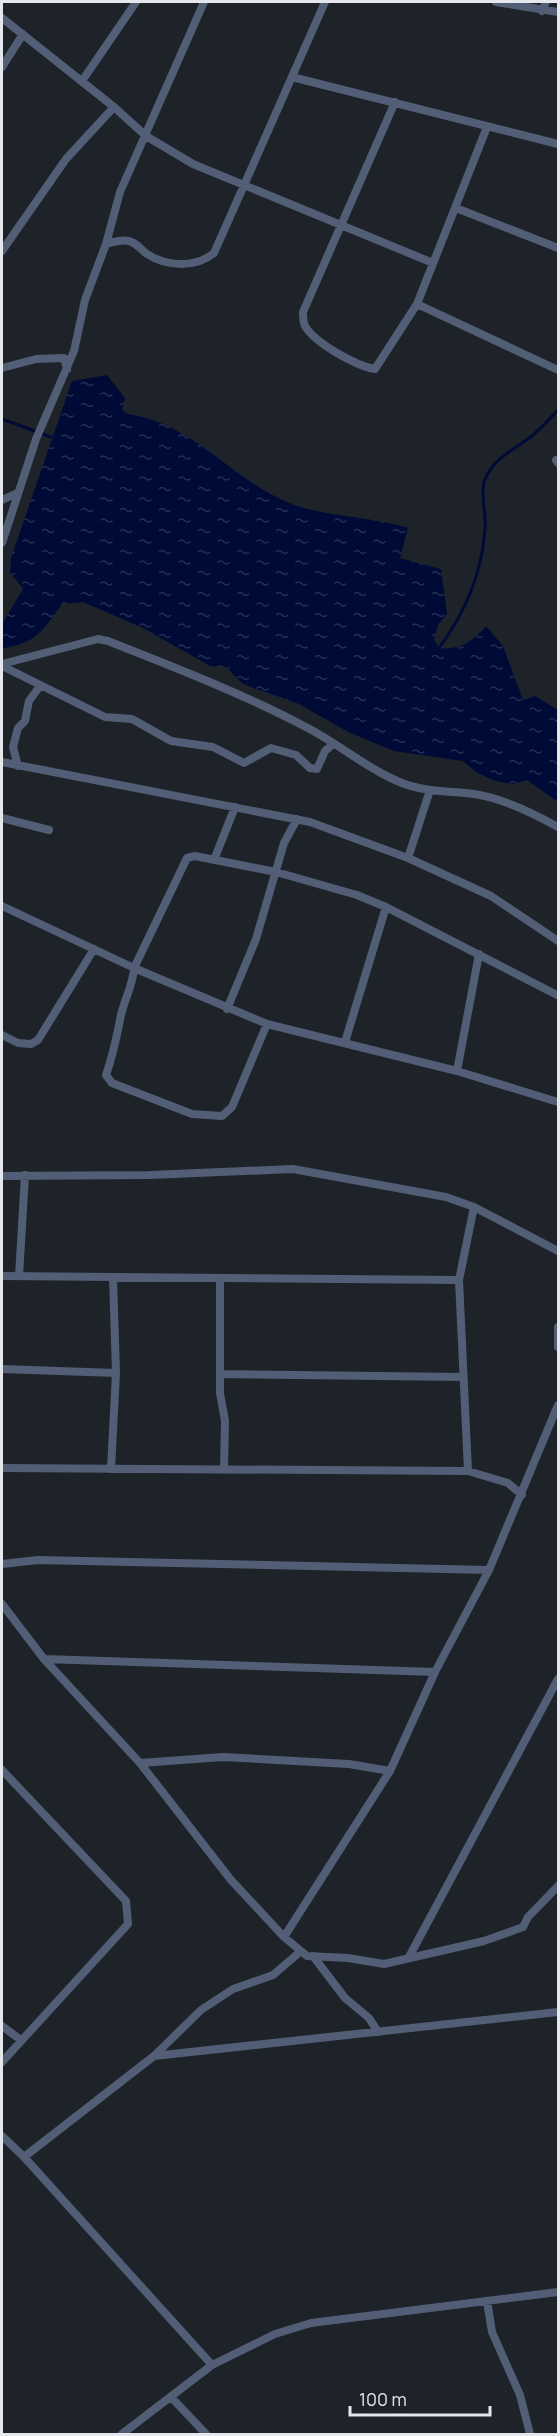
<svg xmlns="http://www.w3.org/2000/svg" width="560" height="2436" font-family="Manrope,sans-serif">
	<defs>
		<pattern id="water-ripples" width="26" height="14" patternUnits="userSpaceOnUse" patternTransform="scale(1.5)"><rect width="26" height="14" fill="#000a36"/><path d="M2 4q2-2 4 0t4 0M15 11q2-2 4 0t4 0" fill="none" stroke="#252e53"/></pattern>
	</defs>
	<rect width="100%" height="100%" fill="#1e2229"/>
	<!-- water -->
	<path fill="url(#water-ripples)" d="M 107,375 L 125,398 L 122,410 L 128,414 C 196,425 227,476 287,502 C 321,517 370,516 408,528 L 400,558 L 441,569 L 447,614 L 438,625 L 434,639 L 439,648 C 458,651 474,641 486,626 L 503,646 L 523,700 L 535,696 L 558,710 L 558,802 L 527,780 L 513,784 L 495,781 L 476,772 L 463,761 L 394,751 L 348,732 L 299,704 L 243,684 L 226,667 L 210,666 L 143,628 L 83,602 L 62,604 C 43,630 36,644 3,648 L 2,624 L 23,589 L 10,572 L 11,558 L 72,381 Z"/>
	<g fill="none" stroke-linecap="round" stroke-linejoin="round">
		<!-- stream -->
		<path stroke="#000a36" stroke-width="3" d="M 2,419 L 51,437
			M 439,648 C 465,613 482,573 485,529 C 487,512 478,490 487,475 C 496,457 516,448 532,436 C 541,428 550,419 558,410"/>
		<!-- minor -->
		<path stroke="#525e75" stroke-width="8" d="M 496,2 L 558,12
			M 542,11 L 546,2
			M 2,18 L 114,107 L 146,136 L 193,164 L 433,263
			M 2,67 L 23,34
			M 292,77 L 558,144
			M 82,81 L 136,2
			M 395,102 L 303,312 C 303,317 303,322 305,326 C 315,343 356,366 375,369 L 417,304 L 487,127
			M 456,208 L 558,248
			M 106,244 C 113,242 122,239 129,241 C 137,243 141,250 147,254 C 167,267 196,268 214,253 L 325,2
			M 2,251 L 66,159 L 114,107
			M 417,304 L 558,370
			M 2,368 L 36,359 L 64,358 L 67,369
			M 556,460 L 558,463
			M 2,500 L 17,493
			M 2,543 L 36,439 L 74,351 L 85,300 L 106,244 L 120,192 L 204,2
			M 2,664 L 98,639 L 108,641 C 174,667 241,693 304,726 C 338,743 367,769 402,783 C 425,792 450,791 474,794 C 503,798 533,813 558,827
			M 2,666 L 105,717 L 132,719 L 171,741 L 213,747 L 244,763 L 271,748 L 296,755 L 310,768 L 317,769 L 325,751 L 332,745
			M 2,762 L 310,822 L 408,858 L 491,896 L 558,941
			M 18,766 L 13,747 L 18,728 L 25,721 L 29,701 L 40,686
			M 2,818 L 49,830
			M 408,858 L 430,790
			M 214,860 L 235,807
			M 2,906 L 134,968 L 267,1024 L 457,1071 L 558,1102
			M 227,1009 L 256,939 L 284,843 L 297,819
			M 267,1024 L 232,1107 L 222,1116 L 192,1114 L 112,1083 L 106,1075 C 113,1055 117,1036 121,1015 C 125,998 133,985 134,968 L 187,858 L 195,856 L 276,872 L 357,895 L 386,907 L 557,995
			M 2,1035 L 18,1043 L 31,1044 L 38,1040 L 94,949
			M 345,1042 L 386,907
			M 457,1071 L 479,954
			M 2,1176 L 150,1175 L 293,1169 L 446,1197 L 474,1207 L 558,1251
			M 2,1276 L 459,1280
			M 19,1276 L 25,1175
			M 220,1278 L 220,1393 L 225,1421 L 224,1469
			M 558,1327 L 558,1347
			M 2,1369 L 116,1373
			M 221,1374 L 463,1377
			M 2,1468 L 468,1471 L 508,1483 L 522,1495
			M 111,1469 L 116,1373 L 113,1278
			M 468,1471 L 459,1280 L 474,1207
			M 2,1564 L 38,1560 L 489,1570
			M 2,1604 L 44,1659 L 140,1763 L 231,1880 L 284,1937 L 307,1956 L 348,1958 L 384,1964 L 484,1941 L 523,1927 L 528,1917 L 558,1886
			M 44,1659 L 435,1672
			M 140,1763 L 223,1757 L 349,1764 L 390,1771
			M 2,1770 L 126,1901 L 128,1924 L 2,2062
			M 284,1937 L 390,1771 L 435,1672 L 489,1570 L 558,1405
			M 313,1956 L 345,1998 L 369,2018 L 378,2032
			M 409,1957 L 558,1679
			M 2,2026 L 21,2040
			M 154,2056 L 201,2010 L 233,1989 L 273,1975 L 301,1951
			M 2,2136 L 24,2157 L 212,2365
			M 24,2157 L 154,2056 L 558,2012
			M 487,2301 L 492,2332 L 520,2395 L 530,2434
			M 171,2397 L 206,2434
			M 122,2434 L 212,2365 L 275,2334 L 311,2323 L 558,2292"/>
	</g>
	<!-- border -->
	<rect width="560" height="2436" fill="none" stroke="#e4e7ec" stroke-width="6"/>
	<!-- scale -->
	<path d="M350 2406v9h140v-9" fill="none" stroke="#e4e7ec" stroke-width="3"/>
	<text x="359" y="2406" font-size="18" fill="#e4e7ec" stroke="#1e2229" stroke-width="4.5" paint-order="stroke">100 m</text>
</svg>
